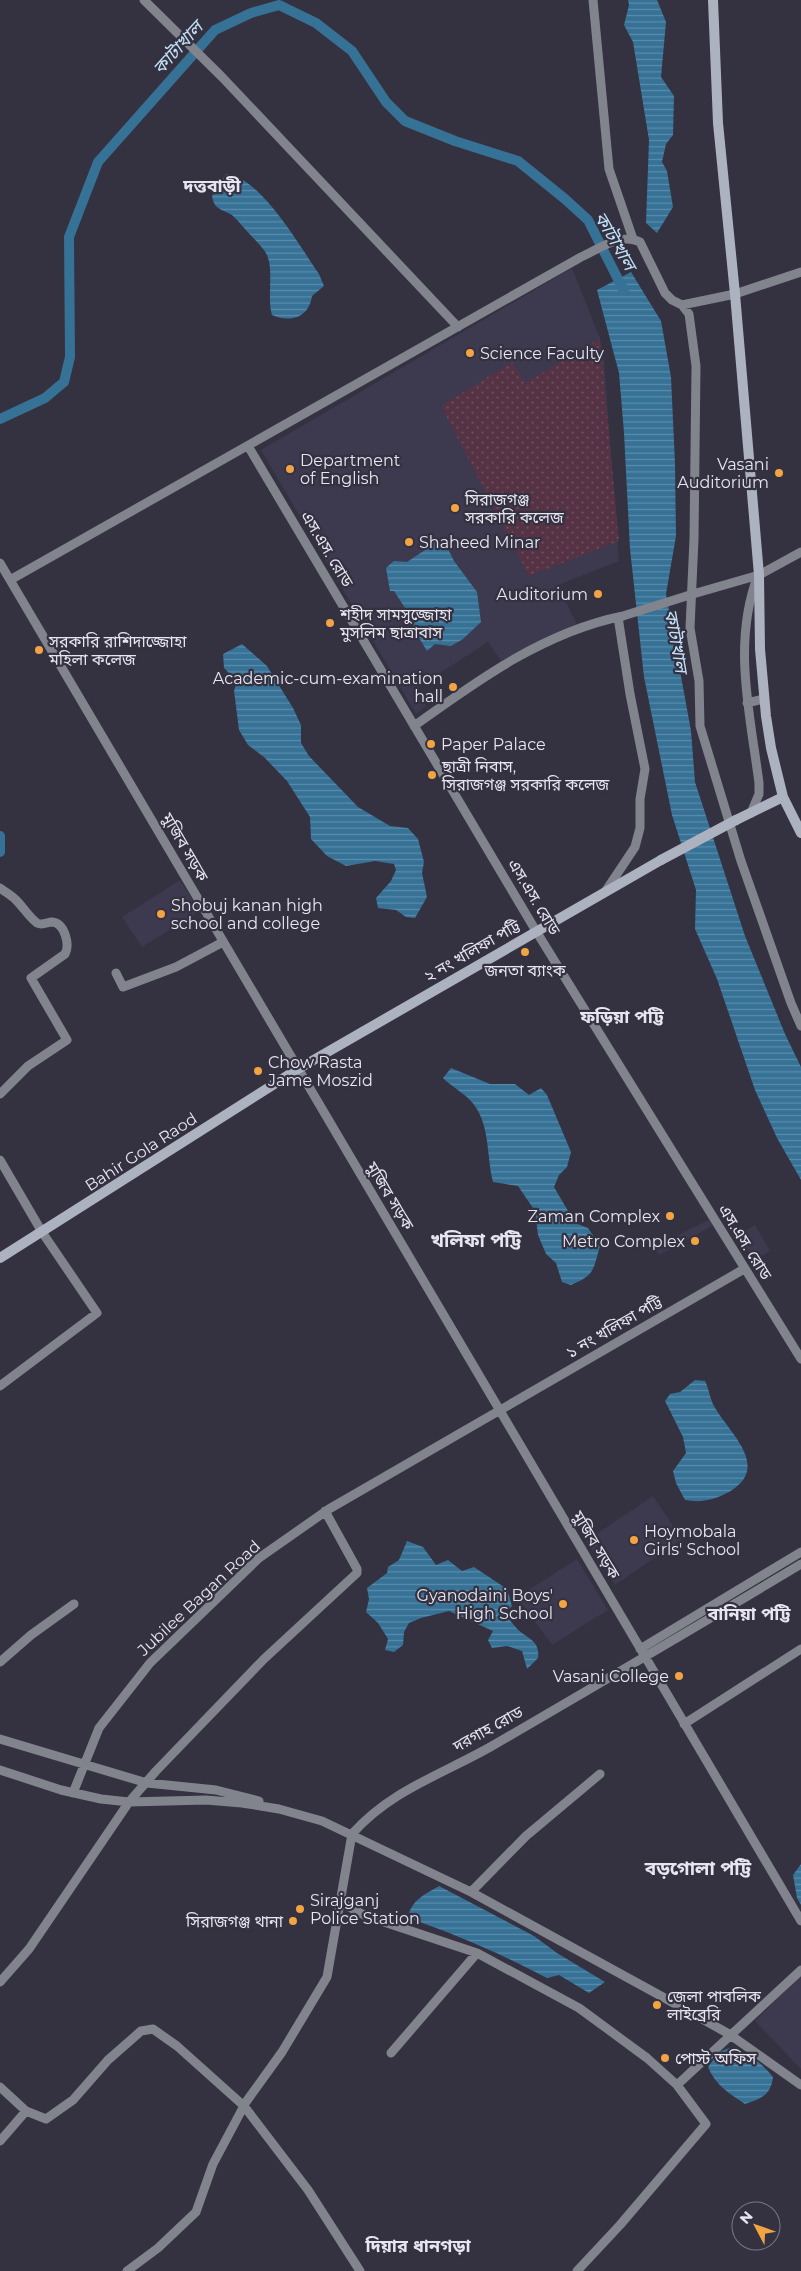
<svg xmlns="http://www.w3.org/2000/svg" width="801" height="2271" font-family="Montserrat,'Noto Sans Bengali',sans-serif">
	<defs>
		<pattern id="grass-dots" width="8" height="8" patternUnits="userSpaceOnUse" patternTransform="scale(1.25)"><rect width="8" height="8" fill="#553244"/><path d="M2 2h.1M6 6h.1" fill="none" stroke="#6d505f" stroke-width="1.8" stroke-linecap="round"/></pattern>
		<pattern id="water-rules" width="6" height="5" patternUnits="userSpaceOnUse" patternTransform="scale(1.25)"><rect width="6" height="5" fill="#367196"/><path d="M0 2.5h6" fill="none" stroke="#5d8caa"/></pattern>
	</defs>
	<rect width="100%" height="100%" fill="#343141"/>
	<!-- built -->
	<path fill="#3d394f" d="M 572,268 L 599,336 L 599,332 L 604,361 L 619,561 L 558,585 L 578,627 L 548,637 L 501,661 L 488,642 L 417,688 L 426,706 L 416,714 L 261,450 Z
		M 180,880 L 200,911 L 142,947 L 122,917 Z
		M 709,1220 L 712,1226 L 659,1255 L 653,1247 Z
		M 755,1225 L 770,1251 L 753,1261 L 739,1234 Z
		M 653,1496 L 682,1539 L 615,1585 L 586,1541 Z
		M 577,1559 L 608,1610 L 552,1645 L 517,1597 Z
		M 801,1975 L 801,2069 L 755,2021 Z"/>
	<!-- grass -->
	<path fill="url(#grass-dots)" d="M 600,339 L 619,541 L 529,576 L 441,406 L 512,362 L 525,383 Z"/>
	<!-- water -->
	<path fill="url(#water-rules)" d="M 628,0 L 657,0 L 666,22 L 661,77 L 674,96 L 673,135 L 666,144 L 662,162 L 667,171 L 673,207 L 657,233 L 646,223 L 649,140 L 633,42 L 624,25 L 629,5 Z
		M 226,174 C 261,177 300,247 319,274 L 324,286 L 312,296 C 309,318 290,323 272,315 C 266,295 276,266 264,250 C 256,240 246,231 238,221 C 236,219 234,217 232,215 C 222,209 214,210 212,196 Z
		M 631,272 L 661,321 L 671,377 L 675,464 L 676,536 L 666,594 L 691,731 L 695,782 L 745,936 L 785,1034 L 801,1067 L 801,1180 L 777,1138 L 755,1090 L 717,979 L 695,929 L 696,890 L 672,815 L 644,677 L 630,549 L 624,433 L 619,373 L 597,290 Z
		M 434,540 L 439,544 L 446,545 L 454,561 L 477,592 L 481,622 L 463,639 L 451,646 L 435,644 L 427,651 L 406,616 L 407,611 L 394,591 L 390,591 L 386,568 L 394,561 L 407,562 L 431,546 L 429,542 Z
		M 242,644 L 267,666 L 293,708 L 301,725 L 301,743 L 309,756 L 358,807 L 390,826 L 408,828 L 418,839 L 424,862 L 422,873 L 427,897 L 415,918 L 406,917 L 396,910 L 378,908 L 376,898 L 391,881 L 396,870 L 394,864 L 375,861 L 346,866 L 327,856 L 311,839 L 310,817 L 287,781 L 264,757 L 248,745 L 239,730 L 234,691 L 237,681 L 224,668 L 223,654 Z
		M 451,1068 L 490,1084 L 515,1084 L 529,1095 L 541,1088 L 547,1095 L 571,1152 L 567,1167 L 559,1175 L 554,1187 L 575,1223 L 588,1228 L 600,1246 C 593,1270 595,1275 571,1285 L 562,1282 L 556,1263 L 546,1254 L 538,1235 L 535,1211 L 518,1186 L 493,1182 C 486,1155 491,1122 470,1100 C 462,1092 451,1086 443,1078 Z
		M 695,1380 L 705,1381 C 709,1389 710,1399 714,1406 C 729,1433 772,1467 729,1492 C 714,1500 701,1503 685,1500 L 676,1483 L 673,1471 L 686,1453 L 683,1437 L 665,1401 L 670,1394 L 680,1392 Z
		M 407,1541 L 423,1547 L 436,1565 L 448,1560 L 462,1571 L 474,1567 L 507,1589 L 512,1606 L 505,1614 C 510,1620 515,1628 522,1633 C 532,1640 540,1644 538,1658 L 527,1669 L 522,1651 L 507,1646 L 492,1648 L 488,1640 L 493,1631 L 449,1611 L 421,1618 L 409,1623 L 404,1632 L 403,1645 L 394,1652 L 385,1650 L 388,1639 L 378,1623 L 366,1612 L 369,1599 L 367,1588 L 387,1573 L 388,1567 L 399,1560 Z
		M 801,1864 L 801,1905 L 797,1898 L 793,1875 Z
		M 439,1886 L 534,1936 L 557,1953 L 605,1982 L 589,1993 L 559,1975 L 547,1978 C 501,1954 456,1934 408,1918 C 411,1900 424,1895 439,1886 Z
		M 729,2048 C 748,2053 761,2062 773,2077 C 771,2095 761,2099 745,2104 C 730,2094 715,2085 708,2067 L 719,2052 Z"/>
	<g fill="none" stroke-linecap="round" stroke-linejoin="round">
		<!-- canal -->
		<path stroke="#367196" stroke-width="10" d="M 0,419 L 45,398 L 64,382 L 70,357 L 69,237 L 98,162 L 215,30 L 251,13 L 279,5 L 316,23 L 352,51 L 386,102 L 405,121 L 455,141 L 518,161 L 565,199 L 588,220 L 624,291
			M 0,836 L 0,852"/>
		<!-- street -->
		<path stroke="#81848d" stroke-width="9" d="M 144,0 L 222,77 L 458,327
			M 593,0 L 609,169 L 633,239
			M 682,305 L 689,314 L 696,366 L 694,539 L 690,628 L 699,681 L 700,726 L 741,861 L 791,1003 L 801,1026
			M 248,446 L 536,931 L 801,1359
			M 0,563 L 801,1921
			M 10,580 L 581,257 C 599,249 621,232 640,242 L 665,293 L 672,300 L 682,305 L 735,294 L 801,272
			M 693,594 L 759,575 L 801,552
			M 747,703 L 764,699
			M 414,726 C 478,680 544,632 623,616
			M 751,813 L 759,794 L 759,783 C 750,713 732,643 758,575
			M 0,888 C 5,892 11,895 16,900 C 23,907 29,917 37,923 C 43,926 47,922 52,922 C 65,923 70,945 65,954 L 31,978 L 67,1040 L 28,1066 L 0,1094
			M 605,892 L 635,847 L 640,828 L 640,799 L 645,769 L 630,694 L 618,617
			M 116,973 L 123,987 L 176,967 L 223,942
			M 0,1160 L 42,1232 L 97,1313 L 0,1386
			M 640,1649 L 801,1552
			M 0,1662 L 31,1635 L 74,1604
			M 684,1724 L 801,1649
			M 0,1739 L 147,1783 L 216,1790 L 259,1801
			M 0,1770 L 61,1790 L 101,1799 L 129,1802 L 206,1800 L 242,1803 L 279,1809 L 322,1821 L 471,1892 L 661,1996 L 729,2034 L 801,2085
			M 73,1793 L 99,1728 L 150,1663 L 259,1558 L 329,1509 L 744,1269
			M 471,1892 L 526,1836 L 600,1774
			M 340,1902 L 366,1916 L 477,1953 L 579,2008 L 647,2058 L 677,2085 L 706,2124 L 620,2225 L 577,2271
			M 0,1982 L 29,1949 L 129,1802 L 156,1771 L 264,1659 L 357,1573 L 357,1569 L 325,1511
			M 391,2053 L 477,1953
			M 677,2085 L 801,1970
			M 0,2087 L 26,2111 L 46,2119 L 73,2100 L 108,2060 L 141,2031 L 153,2029 L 177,2046 L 244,2106 L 308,2190 L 360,2271
			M 0,2141 L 26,2111
			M 127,2271 L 158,2248 L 196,2212 L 213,2164 L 246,2102 L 282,2052 L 327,1977 L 352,1834 C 391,1790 443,1774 492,1746 C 595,1686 698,1626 801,1564"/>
		<!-- secondary -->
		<path stroke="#acb2bf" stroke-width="10" d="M 713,0 L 718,123 L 735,294 L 759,575 L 760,649 L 766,716 L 771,748 L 783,797 L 801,833
			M 736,820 L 783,797
			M 0,1258 L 298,1069 L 661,860"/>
		<!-- street-bridge -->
		<path stroke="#81848d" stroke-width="9" d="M 626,615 L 693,594"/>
		<!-- secondary-bridge -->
		<path stroke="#acb2bf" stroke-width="10" d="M 661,860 L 736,820"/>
	</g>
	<!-- markers -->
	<g fill="#f3a442" stroke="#343141" stroke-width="2">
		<circle cx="470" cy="353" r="5"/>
		<circle cx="290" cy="469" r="5"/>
		<circle cx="779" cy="473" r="5"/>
		<circle cx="455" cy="508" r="5"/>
		<circle cx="409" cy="542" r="5"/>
		<circle cx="598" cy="594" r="5"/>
		<circle cx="330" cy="623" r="5"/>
		<circle cx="39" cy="650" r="5"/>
		<circle cx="453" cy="687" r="5"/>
		<circle cx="431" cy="744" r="5"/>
		<circle cx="432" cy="775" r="5"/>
		<circle cx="161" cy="914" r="5"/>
		<circle cx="525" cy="952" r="5"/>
		<circle cx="258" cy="1071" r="5"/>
		<circle cx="670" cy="1216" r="5"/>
		<circle cx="695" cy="1241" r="5"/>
		<circle cx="634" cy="1540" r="5"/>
		<circle cx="563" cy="1604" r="5"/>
		<circle cx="679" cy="1676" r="5"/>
		<circle cx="300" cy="1909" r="5"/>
		<circle cx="293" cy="1921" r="5"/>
		<circle cx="657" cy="2005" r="5"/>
		<circle cx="665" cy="2058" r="5"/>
	</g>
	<g text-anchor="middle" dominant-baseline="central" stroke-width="4.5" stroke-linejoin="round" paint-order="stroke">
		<!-- poi labels -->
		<g font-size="16" fill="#e7e5f0" stroke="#343141" text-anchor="start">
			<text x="480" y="353">Science Faculty</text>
			<text x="300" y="460">Department<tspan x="300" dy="18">of English</tspan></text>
			<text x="769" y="464" text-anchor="end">Vasani<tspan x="769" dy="18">Auditorium</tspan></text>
			<text x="465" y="499">সিরাজগঞ্জ<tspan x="465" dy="18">সরকারি কলেজ</tspan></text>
			<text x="419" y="542">Shaheed Minar</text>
			<text x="588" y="594" text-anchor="end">Auditorium</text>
			<text x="340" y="614">শহীদ সামসুজ্জোহা<tspan x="340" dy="18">মুসলিম ছাত্রাবাস</tspan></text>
			<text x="49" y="641">সরকারি রাশিদাজ্জোহা<tspan x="49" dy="18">মহিলা কলেজ</tspan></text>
			<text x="443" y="678" text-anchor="end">Academic-cum-examination<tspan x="443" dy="18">hall</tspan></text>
			<text x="441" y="744">Paper Palace</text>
			<text x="442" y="766">ছাত্রী নিবাস,<tspan x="442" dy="18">সিরাজগঞ্জ সরকারি কলেজ</tspan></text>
			<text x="171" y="905">Shobuj kanan high<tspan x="171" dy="18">school and college</tspan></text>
			<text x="525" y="970" text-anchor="middle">জনতা ব্যাংক</text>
			<text x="268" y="1062">Chow Rasta<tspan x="268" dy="18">Jame Moszid</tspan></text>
			<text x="660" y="1216" text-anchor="end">Zaman Complex</text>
			<text x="685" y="1241" text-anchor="end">Metro Complex</text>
			<text x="644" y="1531">Hoymobala<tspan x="644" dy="18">Girls' School</tspan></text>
			<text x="553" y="1595" text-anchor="end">Gyanodaini Boys'<tspan x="553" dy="18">High School</tspan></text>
			<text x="669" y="1676" text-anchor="end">Vasani College</text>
			<text x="310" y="1900">Sirajganj<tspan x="310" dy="18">Police Station</tspan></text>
			<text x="283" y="1921" text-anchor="end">সিরাজগঞ্জ থানা</text>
			<text x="667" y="1996">জেলা পাবলিক<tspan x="667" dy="18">লাইব্রেরি</tspan></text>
			<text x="675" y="2058">পোস্ট অফিস</text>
		</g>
		<!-- street labels -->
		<g font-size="16" fill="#e7e5f0" stroke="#343141">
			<text transform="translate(327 549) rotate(59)">এস.এস. রোড</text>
			<text transform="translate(185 847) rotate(60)">মুজিব সড়ক</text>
			<text transform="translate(534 897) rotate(59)">এস.এস. রোড</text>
			<text transform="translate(472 951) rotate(-30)">২ নং খলিফা পট্টি</text>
			<text transform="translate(141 1152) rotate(-33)">Bahir Gola Raod</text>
			<text transform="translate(390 1196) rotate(59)">মুজিব সড়ক</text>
			<text transform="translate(745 1242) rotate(58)">এস.এস. রোড</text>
			<text transform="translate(614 1327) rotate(-30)">১ নং খলিফা পট্টি</text>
			<text transform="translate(596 1545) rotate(59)">মুজিব সড়ক</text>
			<text transform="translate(199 1598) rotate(-43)">Jubilee Bagan Road</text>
			<text transform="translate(488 1729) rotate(-29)">দরগাহ রোড</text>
		</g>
		<!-- water labels -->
		<g font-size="18" font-style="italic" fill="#c2e2f9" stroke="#343141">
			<text transform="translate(178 48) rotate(-48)">কাটাখাল</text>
			<text transform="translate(615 241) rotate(60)">কাটাখাল</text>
			<text transform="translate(676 641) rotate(80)">কাটাখাল</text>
		</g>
		<!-- neighbourhood labels -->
		<g font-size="18" font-weight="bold" fill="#e7e5f0" stroke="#343141">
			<text x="212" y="186">দত্তবাড়ী</text>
			<text x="622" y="1017">ফড়িয়া পট্টি</text>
			<text x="749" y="1614">বানিয়া পট্টি</text>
			<text x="418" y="2246">দিয়ার ধানগড়া</text>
		</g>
		<!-- quarter labels -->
		<g font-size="19" font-weight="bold" fill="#e7e5f0" stroke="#343141">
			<text x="476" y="1240">খলিফা পট্টি</text>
			<text x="698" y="1868">বড়গোলা পট্টি</text>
		</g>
	</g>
	<!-- north arrow -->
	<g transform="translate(756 2226) rotate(311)"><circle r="24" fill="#343141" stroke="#7c7987"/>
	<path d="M0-4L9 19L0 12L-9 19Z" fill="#f3a442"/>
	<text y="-8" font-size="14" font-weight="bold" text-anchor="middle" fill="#e7e5f0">N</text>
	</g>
</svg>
